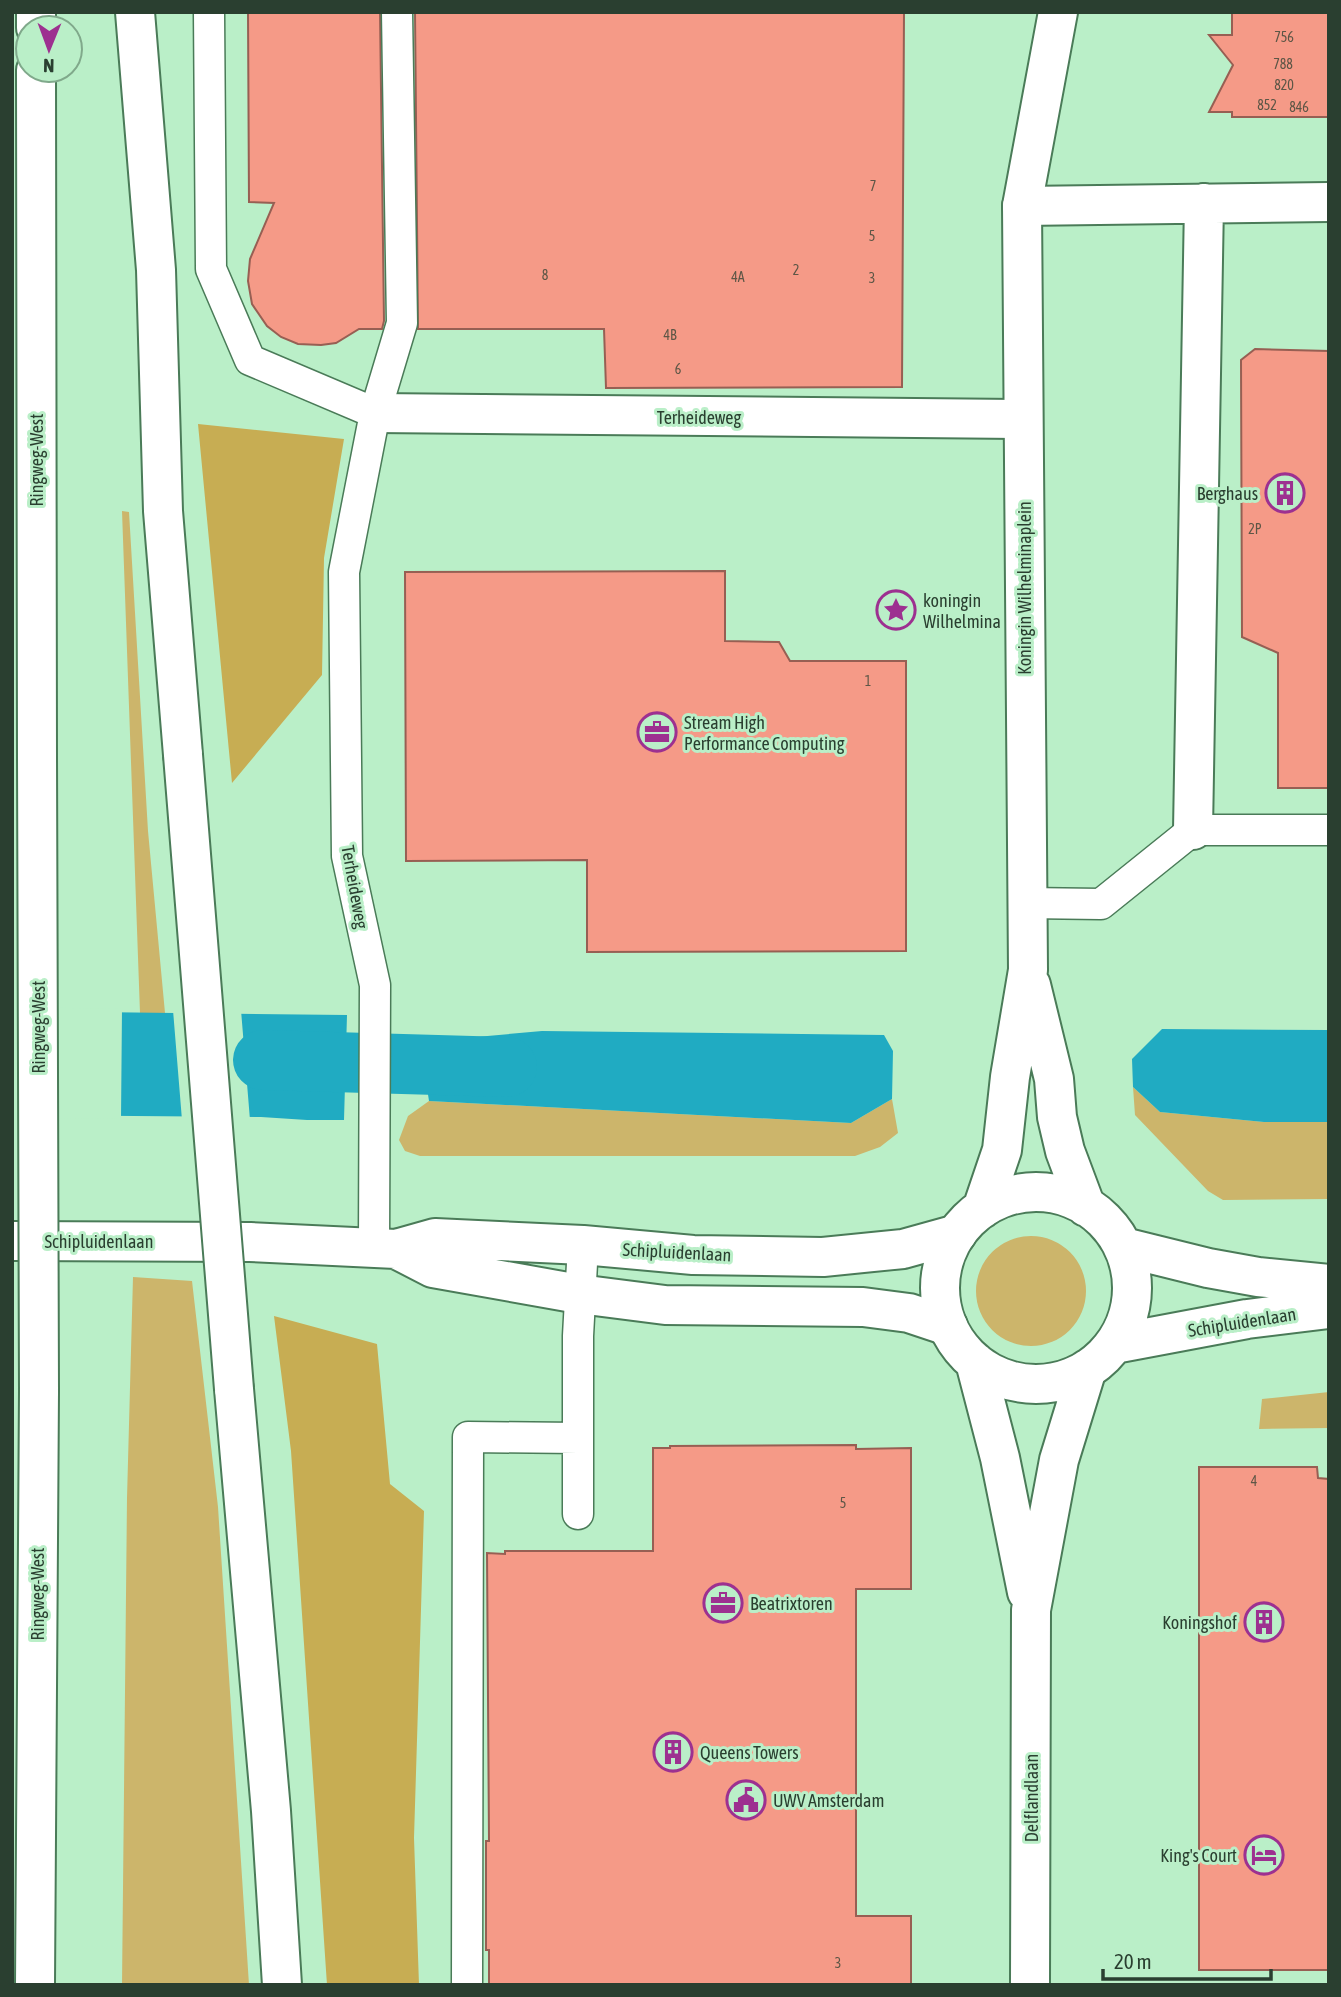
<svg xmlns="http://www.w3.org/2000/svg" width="1341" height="1997" font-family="'Asap Condensed',sans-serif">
	<rect width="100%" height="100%" fill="#baefc8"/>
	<!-- green -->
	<path fill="#ccb56b" d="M 122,511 L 129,512 L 148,831 L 165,1013 L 140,1013 Z
		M 1133,1087 L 1160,1112 L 1264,1122 L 1329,1122 L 1329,1199 L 1223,1200 L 1208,1191 L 1135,1115 Z
		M 892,1099 L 898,1133 L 880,1147 L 855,1156 L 420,1156 L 405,1151 L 399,1140 L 408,1116 L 429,1101 L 851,1123 Z
		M976 1291a55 55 0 1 1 110 0a55 55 0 1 1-110 0Z
		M 133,1277 L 192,1281 L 218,1507 L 249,1985 L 122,1985 L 127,1498 Z
		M 1329,1392 L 1329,1428 L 1259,1429 L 1262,1399 Z"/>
	<!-- forest -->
	<path fill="#c7ad53" d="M 198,424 L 344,439 L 324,558 L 322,675 L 232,783 Z
		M 274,1316 L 377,1344 L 390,1484 L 424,1511 L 414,1838 L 419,1985 L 327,1985 L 291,1451 Z"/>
	<!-- water -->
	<path fill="#20abc2" d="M 12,1011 L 347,1015 L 344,1120 L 307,1120 L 261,1117 L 12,1115 Z
		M 1162,1029 L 1329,1030 L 1329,1122 L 1264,1122 L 1160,1112 L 1133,1087 L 1132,1059 Z
		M 542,1031 L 884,1035 L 893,1051 L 892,1099 L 851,1123 L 429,1101 L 420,1042 Z"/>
	<!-- pier -->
	<path fill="#baefc8" d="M 12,1007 L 122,1009 L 121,1119 L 12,1118 Z
		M 173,1010 L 241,1010 L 250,1120 L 182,1120 Z"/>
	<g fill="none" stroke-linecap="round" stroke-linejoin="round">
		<!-- canal -->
		<path stroke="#20abc2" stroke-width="60" d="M 263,1060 L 507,1067"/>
	</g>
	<!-- building -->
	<path fill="#f59a87" stroke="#975f53" stroke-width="2" d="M 248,12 L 380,12 L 384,321 L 382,329 L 359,329 L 336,343 L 321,345 L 298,344 L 281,337 L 267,326 L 252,304 L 248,281 L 250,259 L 274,203 L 249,202 Z
		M 415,12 L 904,12 L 902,387 L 606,388 L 604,329 L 418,329 Z
		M 1232,12 L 1329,12 L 1329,117 L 1232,117 L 1232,112 L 1209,112 L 1233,65 L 1209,35 L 1232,35 Z
		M 1255,349 L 1329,351 L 1329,788 L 1278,788 L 1278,653 L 1242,637 L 1241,360 Z
		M 725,571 L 725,641 L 779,642 L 790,661 L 906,661 L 906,951 L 587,952 L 587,860 L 406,861 L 405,572 Z
		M 856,1445 L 856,1449 L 911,1448 L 911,1589 L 856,1589 L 856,1916 L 911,1916 L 911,1985 L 489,1985 L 489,1950 L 486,1950 L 486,1841 L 489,1841 L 487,1553 L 505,1554 L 505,1551 L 653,1551 L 653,1448 L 670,1448 L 670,1446 Z
		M 1199,1467 L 1317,1467 L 1318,1478 L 1329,1479 L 1329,1970 L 1199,1970 Z"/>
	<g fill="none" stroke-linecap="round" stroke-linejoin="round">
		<!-- service casing -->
		<g stroke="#4a7b58" stroke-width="33">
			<path id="service" d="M 209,12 L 211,269 L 250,360 L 375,413
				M 1026,903 L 1101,904 L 1193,830 L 1329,830
				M 374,1248 L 375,985 L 347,856 L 344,572 L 375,413 L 402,323 L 397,12
				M 578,1514 L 578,1336 L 583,1245
				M 467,1985 L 468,1437 L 578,1438"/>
		</g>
		<!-- pedestrian casing -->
		<g stroke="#4a7b58" stroke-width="42">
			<path id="pedestrian" d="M 375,413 L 1022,419"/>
		</g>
		<!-- minor casing -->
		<g stroke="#4a7b58" stroke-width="42">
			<path id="minor" d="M 1022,206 L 1329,202
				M 1193,830 L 1204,203
				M 12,1241 L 250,1242 L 396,1249 L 435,1238 L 583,1245 L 693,1255 L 823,1257 L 903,1249 L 957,1234
				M 396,1249 L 433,1268 L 579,1294 L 665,1305 L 863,1307 L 909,1313 L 948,1326"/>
		</g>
		<!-- tertiary casing -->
		<g stroke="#4a7b58" stroke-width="42">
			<path id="tertiary" d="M 1031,985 L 1054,1079 L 1057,1117 L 1065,1151 L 1086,1207
				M940 1288a96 96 0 1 1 192 0a96 96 0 1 1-192 0Z
				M 982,1209 L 1002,1150 L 1010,1077 L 1028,970 L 1022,206 L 1058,12
				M 1123,1247 L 1208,1268 L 1258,1277 L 1329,1284
				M 1114,1344 L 1247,1319 L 1329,1309
				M 975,1362 L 1000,1458 L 1027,1592
				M 1030,1985 L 1031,1610 L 1059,1460 L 1087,1369"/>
		</g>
		<!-- motorway casing -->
		<g stroke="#4a7b58" stroke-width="42">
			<path id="motorway" d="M 36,12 L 36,28
				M 135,12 L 156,270 L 163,511 L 183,755
				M 36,70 L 37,757
				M 234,1389 L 271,1811 L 282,1985
				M 35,1985 L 39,1391"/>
		</g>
		<!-- service -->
		<use href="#service" stroke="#fff" stroke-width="30"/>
		<!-- pedestrian -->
		<use href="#pedestrian" stroke="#fff" stroke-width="38"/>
		<!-- minor -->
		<use href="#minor" stroke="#fff" stroke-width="38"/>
		<!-- tertiary -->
		<use href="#tertiary" stroke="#fff" stroke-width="38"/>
		<!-- motorway -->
		<use href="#motorway" stroke="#fff" stroke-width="38"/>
		<!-- motorway-bridge casing -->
		<g stroke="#4a7b58" stroke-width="42" stroke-linecap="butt">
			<path id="motorway-bridge" d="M 183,755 L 234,1389
				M 37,757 L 39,1391"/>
		</g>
		<!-- motorway-bridge -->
		<use href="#motorway-bridge" stroke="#fff" stroke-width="38"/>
	</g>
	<!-- icons -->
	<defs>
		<g id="building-ring" transform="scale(2.0125)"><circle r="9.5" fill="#baefc8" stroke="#9d3090" stroke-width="1.5"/><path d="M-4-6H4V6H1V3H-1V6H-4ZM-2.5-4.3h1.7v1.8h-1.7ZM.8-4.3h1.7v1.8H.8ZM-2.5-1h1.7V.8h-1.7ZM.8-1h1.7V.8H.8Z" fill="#9d3090"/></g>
		<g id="sight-ring" transform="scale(2.0125)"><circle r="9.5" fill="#baefc8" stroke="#9d3090" stroke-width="1.5"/><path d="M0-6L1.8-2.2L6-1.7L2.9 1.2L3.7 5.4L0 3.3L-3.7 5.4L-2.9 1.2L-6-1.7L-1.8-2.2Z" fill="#9d3090"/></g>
		<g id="office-ring" transform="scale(2.0125)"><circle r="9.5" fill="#baefc8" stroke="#9d3090" stroke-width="1.5"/><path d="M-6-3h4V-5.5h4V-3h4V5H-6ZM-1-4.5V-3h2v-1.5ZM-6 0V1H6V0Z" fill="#9d3090"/></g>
		<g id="civic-ring" transform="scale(2.0125)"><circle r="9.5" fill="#baefc8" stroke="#9d3090" stroke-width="1.5"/><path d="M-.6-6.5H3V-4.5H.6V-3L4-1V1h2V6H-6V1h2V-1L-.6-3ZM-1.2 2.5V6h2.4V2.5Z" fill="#9d3090"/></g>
		<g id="hotel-ring" transform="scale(2.0125)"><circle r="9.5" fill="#baefc8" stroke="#9d3090" stroke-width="1.5"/><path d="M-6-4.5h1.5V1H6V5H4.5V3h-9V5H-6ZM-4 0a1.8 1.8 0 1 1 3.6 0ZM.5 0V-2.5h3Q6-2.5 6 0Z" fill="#9d3090"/></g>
	</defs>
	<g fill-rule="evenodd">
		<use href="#building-ring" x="1285" y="493"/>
		<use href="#sight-ring" x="896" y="610"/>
		<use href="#office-ring" x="657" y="732"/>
		<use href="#office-ring" x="723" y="1603"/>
		<use href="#building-ring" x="1264" y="1622"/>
		<use href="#building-ring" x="673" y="1752"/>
		<use href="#civic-ring" x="746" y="1800"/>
		<use href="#hotel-ring" x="1264" y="1855"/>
	</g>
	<g text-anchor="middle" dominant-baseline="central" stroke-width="6" stroke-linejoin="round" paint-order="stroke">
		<!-- number labels -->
		<g font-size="14" fill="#5d5646">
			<text x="1284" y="37">756</text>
			<text x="1283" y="64">788</text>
			<text x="1284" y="85">820</text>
			<text x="1267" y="105">852</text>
			<text x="1299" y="107">846</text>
			<text x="873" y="186">7</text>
			<text x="872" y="236">5</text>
			<text x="796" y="270">2</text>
			<text x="545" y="275">8</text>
			<text x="738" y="277">4A</text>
			<text x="872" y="278">3</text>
			<text x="670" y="335">4B</text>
			<text x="678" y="369">6</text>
			<text x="1255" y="529">2P</text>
			<text x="868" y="681">1</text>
			<text x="1254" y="1481">4</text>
			<text x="843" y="1503">5</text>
			<text x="838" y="1963">3</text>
		</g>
		<!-- street labels -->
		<g font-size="18" fill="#2a3f30" stroke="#baefc8">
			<text x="699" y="417">Terheideweg</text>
			<text transform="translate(36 460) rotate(-90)">Ringweg-West</text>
			<text transform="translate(1024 588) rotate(-90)">Koningin Wilhelminaplein</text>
			<text transform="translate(355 887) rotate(80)">Terheideweg</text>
			<text transform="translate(38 1027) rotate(-90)">Ringweg-West</text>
			<text x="99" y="1241">Schipluidenlaan</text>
			<text transform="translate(677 1252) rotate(3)">Schipluidenlaan</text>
			<text transform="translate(1242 1322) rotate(-9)">Schipluidenlaan</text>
			<text transform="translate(37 1594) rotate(-90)">Ringweg-West</text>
			<text transform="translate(1031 1798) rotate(-90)">Delflandlaan</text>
		</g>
		<!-- poi labels -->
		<g font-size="18" fill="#2a3f30" stroke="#baefc8" text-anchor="start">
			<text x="1258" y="493" text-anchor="end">Berghaus</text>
			<text x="923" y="600">koningin<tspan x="923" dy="21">Wilhelmina</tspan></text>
			<text x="684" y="722">Stream High<tspan x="684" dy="21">Performance Computing</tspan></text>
			<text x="750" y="1603">Beatrixtoren</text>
			<text x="1237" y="1622" text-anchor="end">Koningshof</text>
			<text x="700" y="1752">Queens Towers</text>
			<text x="773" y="1800">UWV Amsterdam</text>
			<text x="1237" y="1855" text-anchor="end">King's Court</text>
		</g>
	</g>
	<!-- border -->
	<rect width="1341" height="1997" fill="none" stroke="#2a3f30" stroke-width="28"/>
	<!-- north arrow -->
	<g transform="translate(49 49) rotate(181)"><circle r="33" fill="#baefc8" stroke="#80a98b" stroke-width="2"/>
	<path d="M0-5L12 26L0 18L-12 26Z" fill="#9d3090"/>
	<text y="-10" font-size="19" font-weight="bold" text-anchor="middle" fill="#2a3f30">N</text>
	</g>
	<!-- scale -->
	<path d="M1103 1969v10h168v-10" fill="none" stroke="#2a3f30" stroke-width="3.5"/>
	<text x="1114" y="1969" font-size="21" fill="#2a3f30" stroke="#baefc8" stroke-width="5" paint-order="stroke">20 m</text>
</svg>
